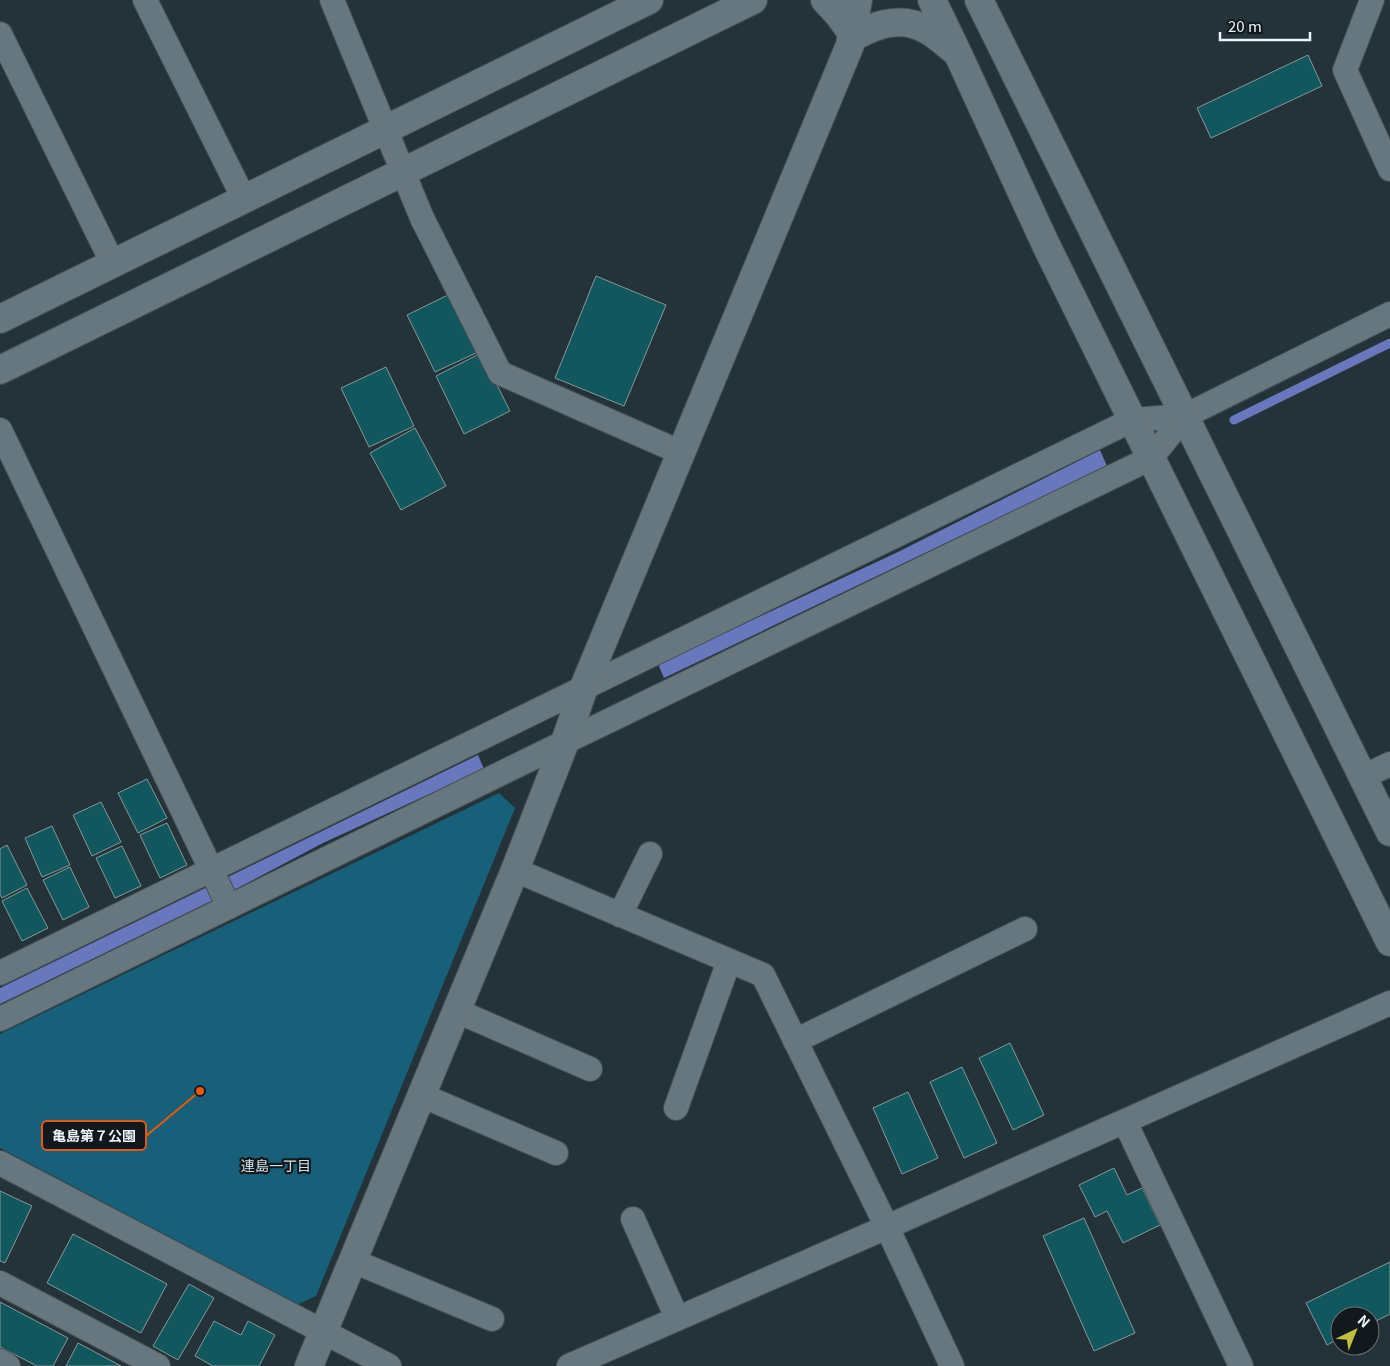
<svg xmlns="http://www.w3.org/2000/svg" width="1390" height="1366" font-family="Georgia,'Noto Sans JP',serif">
	<rect width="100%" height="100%" fill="#243239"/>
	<!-- green -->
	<path fill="#186079" d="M 499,793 L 515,808 L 316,1296 L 298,1304 L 0,1148 L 0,1034 Z"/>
	<!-- water -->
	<path fill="#6977bd" d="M 1100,450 L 1107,466 L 664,678 L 658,664 L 898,552 Z
		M 478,755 L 484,769 L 323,843 L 236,889 L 0,1004 L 0,988 Z"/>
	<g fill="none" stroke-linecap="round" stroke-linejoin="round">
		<!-- stream -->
		<path stroke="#6977bd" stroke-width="9" d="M 1234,420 L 1390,343"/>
	</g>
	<!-- building -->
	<path fill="#12575d" stroke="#85999a" d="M 1308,55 L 1322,86 L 1211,138 L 1197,108 Z
		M 596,276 L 666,305 L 624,406 L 555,378 Z
		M 450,294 L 478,352 L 435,372 L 407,315 Z
		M 481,353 L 510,411 L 464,434 L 436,376 Z
		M 386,367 L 414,426 L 369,447 L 341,388 Z
		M 415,428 L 446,486 L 401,510 L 370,453 Z
		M 147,779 L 167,818 L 138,833 L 118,793 Z
		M 101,802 L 121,842 L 92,856 L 73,815 Z
		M 167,823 L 187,865 L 160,878 L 140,835 Z
		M 52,826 L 70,865 L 42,877 L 25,838 Z
		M 7,845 L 27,885 L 2,898 L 0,894 L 0,849 Z
		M 122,846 L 141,886 L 115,898 L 96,858 Z
		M 70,867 L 89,907 L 63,920 L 43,880 Z
		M 27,888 L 48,928 L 22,941 L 2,901 Z
		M 1010,1043 L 1044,1115 L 1013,1130 L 979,1058 Z
		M 962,1067 L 997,1143 L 964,1158 L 930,1082 Z
		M 908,1092 L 938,1158 L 902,1174 L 873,1108 Z
		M 1114,1168 L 1127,1195 L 1142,1188 L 1160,1225 L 1123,1243 L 1107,1211 L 1095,1217 L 1079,1185 Z
		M 0,1191 L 32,1206 L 5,1263 L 0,1261 Z
		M 1084,1218 L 1135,1333 L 1094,1351 L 1043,1236 Z
		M 73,1234 L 167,1284 L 141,1333 L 47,1283 Z
		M 1390,1262 L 1390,1314 L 1370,1324 L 1370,1316 L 1340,1316 L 1340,1338 L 1327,1345 L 1306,1303 Z
		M 189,1284 L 214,1298 L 178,1360 L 153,1346 Z
		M 0,1302 L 68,1338 L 53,1366 L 37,1366 L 0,1347 Z
		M 214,1321 L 241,1335 L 248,1321 L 275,1335 L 259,1366 L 213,1366 L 195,1356 Z
		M 78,1343 L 121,1366 L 66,1366 Z"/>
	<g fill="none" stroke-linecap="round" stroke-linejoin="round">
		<!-- street casing -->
		<g stroke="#424f54" stroke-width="26">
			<path id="street" d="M 145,0 L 244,199
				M 332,0 L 422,218 L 500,373 L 682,453
				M 1372,0 L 1345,70 L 1390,169
				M 0,34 L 113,264
				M 0,430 L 229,907
				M 1363,777 L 1390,764
				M 515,870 L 763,975 L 887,1227 L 952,1366
				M 620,915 L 650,854
				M 0,973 L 1132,420 L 1185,416 L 1390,314
				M 457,1011 L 590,1069
				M 0,1019 L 565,742 L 1151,458 L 1185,416
				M 795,1041 L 1025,929
				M 421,1095 L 556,1153
				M 676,1108 L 729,961
				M 1125,1122 L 1241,1366
				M 0,1163 L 389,1366
				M 633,1219 L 677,1318
				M 353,1261 L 492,1319
				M 0,1283 L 158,1366
				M 0,1361 L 8,1366
				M 569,1366 L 887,1227 L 1390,1003"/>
		</g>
		<!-- secondary casing -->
		<g stroke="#424f54" stroke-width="30">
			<path id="secondary" d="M 825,0 L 838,14 L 852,33
				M 932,0 L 958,54 L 1046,245 L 1390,942
				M 979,0 L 1390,832
				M 857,35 C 879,23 903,16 927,30 C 937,35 946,44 955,51
				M 0,319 L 649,0
				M 0,370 L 753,0
				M 309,1366 L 515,870 L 565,742 L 584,687 L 850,45 L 858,0"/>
		</g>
		<!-- street -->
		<use href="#street" stroke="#67777f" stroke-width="24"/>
		<!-- secondary -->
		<use href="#secondary" stroke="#67777f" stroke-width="28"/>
	</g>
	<g text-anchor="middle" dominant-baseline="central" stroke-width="4.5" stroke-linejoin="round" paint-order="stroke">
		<!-- neighbourhood labels -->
		<g font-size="14" fill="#cee0e8" stroke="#12191c">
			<text x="276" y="1165">連島一丁目</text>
		</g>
	</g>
	<!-- callouts -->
	<path fill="none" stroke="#e8590c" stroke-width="2" d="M200 1091L146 1136"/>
	<circle fill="#e8590c" stroke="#12191c" stroke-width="2" cx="200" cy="1091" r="5"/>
	<rect fill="#12191c" stroke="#e8590c" stroke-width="2" x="42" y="1121" width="104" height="29" rx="5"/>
	<g font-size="14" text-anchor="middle" font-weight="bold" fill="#ecf5f9">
		<text x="94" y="1141">亀島第７公園</text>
	</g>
	<!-- north arrow -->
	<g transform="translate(1355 1331) rotate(43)"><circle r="24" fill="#12191c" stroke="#697174"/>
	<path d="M0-4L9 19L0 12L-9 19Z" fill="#bfbe41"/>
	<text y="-8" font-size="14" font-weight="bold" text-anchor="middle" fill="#ecf5f9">N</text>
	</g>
	<!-- scale -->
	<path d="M1220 32v8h90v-8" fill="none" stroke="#ecf5f9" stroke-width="2.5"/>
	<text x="1228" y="32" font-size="15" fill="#ecf5f9" stroke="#12191c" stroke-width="4" paint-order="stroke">20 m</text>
</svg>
